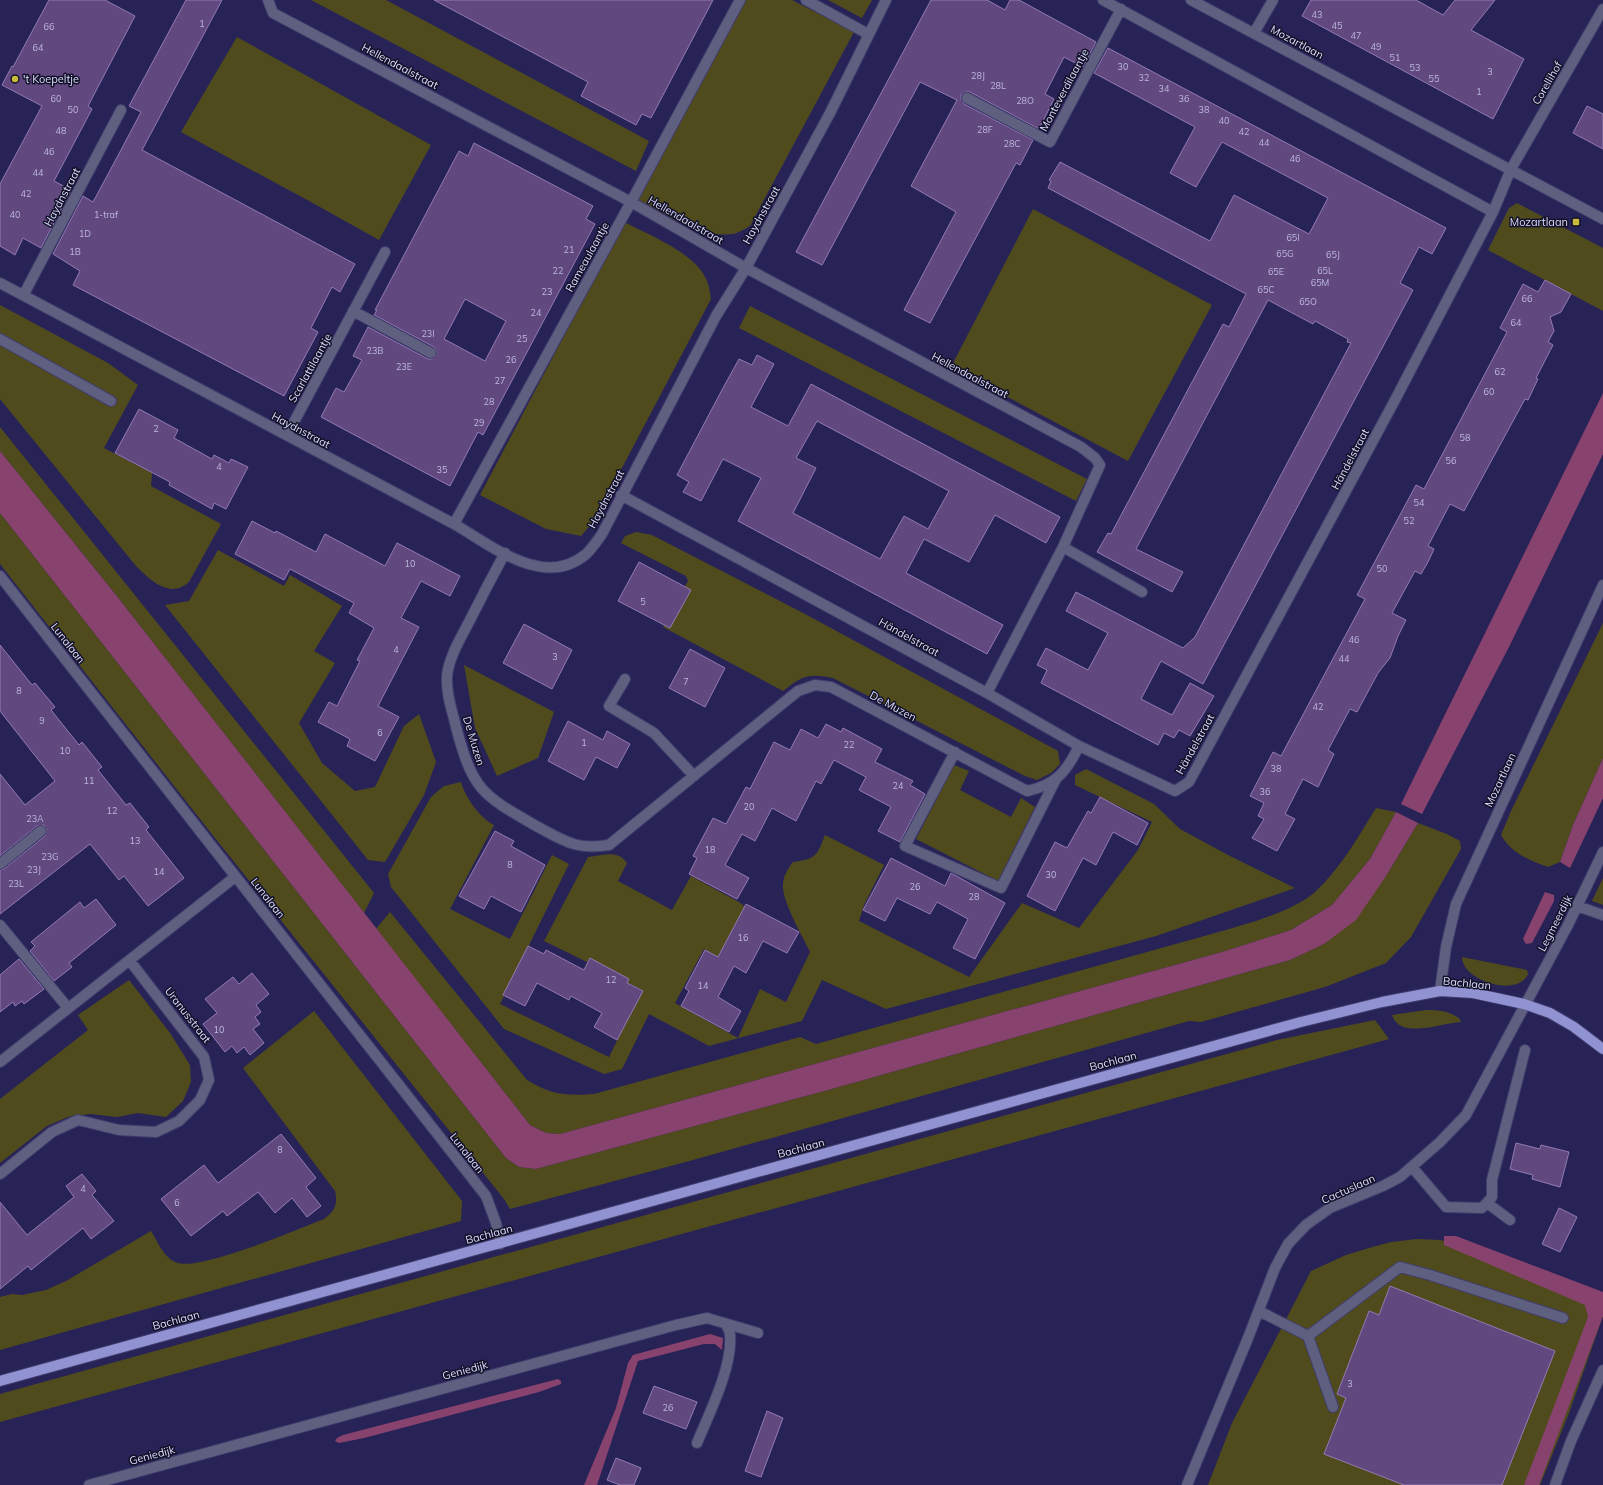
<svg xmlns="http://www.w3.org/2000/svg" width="1603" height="1485" font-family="Mulish,sans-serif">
	<rect width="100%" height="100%" fill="#282357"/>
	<!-- green -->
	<path fill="#504b1d" d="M 311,0 L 386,0 L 649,141 L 636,171 Z
		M 742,0 L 792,0 L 854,32 L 750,226 C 745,229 738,233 733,234 C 699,238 665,214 637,199 Z
		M 828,0 L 872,0 L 862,18 Z
		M 237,37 L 431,145 L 379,240 L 311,202 L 181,132 Z
		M 1517,203 L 1603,248 L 1603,311 L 1488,250 L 1509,208 Z
		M 1033,209 L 1212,305 L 1128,461 L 951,367 Z
		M 624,222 C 649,235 696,253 707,281 C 709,286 710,293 711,299 L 594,521 L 581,536 L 546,529 L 480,495 Z
		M 0,305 L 108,363 L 138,385 L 104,448 L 152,473 L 151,486 L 221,524 L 189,582 C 170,599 151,581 136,566 L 0,399 Z
		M 750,306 L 1087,479 L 1076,501 L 739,328 Z
		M 0,427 L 374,893 L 364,913 L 116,595 L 0,451 Z
		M 0,513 L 506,1158 L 519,1167 L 536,1169 L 828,1090 L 1290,960 L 1324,944 L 1386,876 L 1418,823 L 1447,834 L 1460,841 L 1461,849 L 1411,937 L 1386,963 L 1325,987 L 1201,1022 L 1189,1021 L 693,1160 L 510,1209 L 504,1199 L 211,833 L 0,564 Z
		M 636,532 L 652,535 L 805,614 L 1058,751 L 1060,764 L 1051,773 L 1037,780 L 1025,776 L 833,678 C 808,673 802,676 783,691 L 663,627 L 688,581 L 686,576 L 621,543 L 625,536 Z
		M 218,550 L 284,586 L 290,575 L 342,606 L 314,651 L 335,663 L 299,723 L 322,763 L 355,791 L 375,787 L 404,726 L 419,714 L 436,762 L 424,795 L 385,862 L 368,860 L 165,605 L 189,601 Z
		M 1603,623 L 1603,758 L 1573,825 L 1560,862 L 1548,867 C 1530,861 1510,852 1501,835 L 1511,811 Z
		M 464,665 L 554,712 L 538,758 L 497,776 L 475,728 Z
		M 954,765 L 969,771 L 960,790 L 1011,817 L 1021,798 L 1035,807 L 998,881 L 916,839 Z
		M 1086,769 L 1154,804 L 1180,829 L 1228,855 L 1295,888 L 1156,936 L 886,1009 L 822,980 L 802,1021 L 709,1046 L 649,1014 L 622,1069 L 604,1074 L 504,1029 L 391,887 L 388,874 L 431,797 L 444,786 L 461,782 C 465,797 480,818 494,825 L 450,909 L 510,939 L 552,855 L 569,864 L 500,1004 L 609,1057 L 642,990 L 610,974 L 612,970 L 589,959 L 587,962 L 544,941 L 588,857 C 603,856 617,849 627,863 L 618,881 L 672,910 L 691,876 L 739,902 L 745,907 L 718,957 L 704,949 L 675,1003 L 738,1038 L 760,989 L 786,1002 L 810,952 C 802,935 785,907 783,888 C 782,878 787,870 793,862 C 816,859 817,856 825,835 L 884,865 L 864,905 L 859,921 L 969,977 L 1022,903 L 1079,928 L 1138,850 L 1152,822 L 1075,785 L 1075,775 Z
		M 1376,808 L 1396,812 L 1370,859 L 1332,905 L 1291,930 L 1222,952 L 560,1134 L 546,1133 L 530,1125 L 376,929 L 390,912 L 527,1080 C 552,1095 566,1096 594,1094 L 800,1037 L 816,1044 L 1208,935 C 1239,926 1292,913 1315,892 C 1341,868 1358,837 1376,808 Z
		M 1603,878 L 1603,905 L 1592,901 Z
		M 1462,957 L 1527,970 L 1528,974 C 1518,998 1462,981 1462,957 Z
		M 129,980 L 170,1033 L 190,1065 L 191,1082 L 183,1101 L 166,1117 L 138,1113 L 117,1117 L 90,1114 L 68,1117 L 47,1126 L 0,1163 L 0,1099 L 88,1030 L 78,1015 Z
		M 1426,1010 C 1440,1010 1449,1011 1460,1019 L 1461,1022 C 1441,1023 1400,1040 1392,1015 Z
		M 314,1011 L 462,1201 L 461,1221 L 0,1350 L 0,1297 L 12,1294 L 22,1295 L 46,1290 L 66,1281 L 151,1231 C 157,1241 164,1257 175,1262 C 196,1273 298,1229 324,1219 C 335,1211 338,1204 335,1191 L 243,1068 Z
		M 1375,1020 L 1389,1039 L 0,1422 L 0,1394 L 1277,1040 Z
		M 1417,1239 L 1440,1240 L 1458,1244 L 1603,1308 L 1603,1316 L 1569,1413 L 1540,1485 L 1208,1485 L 1232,1423 L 1311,1271 L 1346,1255 L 1369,1248 L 1391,1242 Z"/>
	<!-- water -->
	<path fill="#88426e" d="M 1603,393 L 1603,454 L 1509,647 L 1422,814 L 1401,804 Z
		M 0,451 L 116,595 L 530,1125 L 546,1133 L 560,1134 L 1222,952 L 1291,930 L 1332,905 L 1370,859 L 1396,812 L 1418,823 L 1386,876 L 1356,920 L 1324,944 L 1290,960 L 828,1090 L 536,1169 L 519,1167 L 506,1158 L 0,513 Z
		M 1603,758 L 1603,798 L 1570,868 L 1560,862 L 1573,825 Z
		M 1545,892 L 1554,895 L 1554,901 L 1532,943 L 1526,944 L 1523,939 Z
		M 1444,1236 L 1456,1236 L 1603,1292 L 1603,1316 L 1539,1485 L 1524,1485 L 1588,1317 L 1585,1305 L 1444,1245 Z
		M 710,1334 L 723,1338 L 722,1350 L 715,1344 L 704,1344 L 638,1361 L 597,1485 L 584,1485 L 616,1408 L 628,1363 L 633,1355 Z
		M 558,1379 L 561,1381 L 561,1384 L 539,1392 L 364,1438 L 339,1443 L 335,1441 L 337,1438 L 343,1435 Z"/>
	<!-- building -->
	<path fill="#61497f" stroke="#937ab4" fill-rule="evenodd" d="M 49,0 L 105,0 L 135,16 L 88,106 L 92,109 L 54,181 L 71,190 L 41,248 L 23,238 L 15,255 L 0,246 L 0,184 L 42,106 L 2,85 L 12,66 L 13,67 Z
		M 186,0 L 222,0 L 142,150 L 355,264 L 340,292 L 332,287 L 311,328 L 318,332 L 284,396 L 73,285 L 80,271 L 53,254 L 83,196 L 93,202 L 121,150 L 141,112 L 129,106 Z
		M 434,0 L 713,0 L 651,118 L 642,114 L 636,125 L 581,96 L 588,82 Z
		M 931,0 L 987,0 L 1005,10 L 1010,0 L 1019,0 L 1096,42 L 1083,67 L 1064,57 L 1045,94 L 1054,99 L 1039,129 L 970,92 L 966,92 L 961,95 L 961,99 L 964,104 L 1033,140 L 1020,165 L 1016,163 L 930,323 L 904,310 L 956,212 L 911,186 L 957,100 L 920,82 L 822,265 L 796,252 Z
		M 1311,0 L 1416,0 L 1443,15 L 1455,0 L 1495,0 L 1471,30 L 1524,59 L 1493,119 L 1302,16 Z
		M 1108,48 L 1446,228 L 1432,254 L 1419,247 L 1400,283 L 1413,290 L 1203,684 L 1161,661 L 1141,699 L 1172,715 L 1190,683 L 1214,696 L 1190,736 L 1179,730 L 1174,738 L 1164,733 L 1158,745 L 1041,683 L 1047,670 L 1037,665 L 1046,648 L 1088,670 L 1108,633 L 1066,611 L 1076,592 L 1183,648 L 1195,637 L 1351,343 L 1347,342 L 1348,339 L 1315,321 L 1313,324 L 1268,300 L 1136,549 L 1183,572 L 1172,592 L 1097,552 L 1108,533 L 1111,534 L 1223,324 L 1229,327 L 1246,294 L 1048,188 L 1051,181 L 1049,180 L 1060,162 L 1210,241 L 1234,195 L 1309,234 L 1328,198 L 1222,142 L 1196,187 L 1170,173 L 1195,127 L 1094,73 Z
		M 1587,106 L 1603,114 L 1603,149 L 1573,133 Z
		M 474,143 L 593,206 L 586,219 L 595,224 L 483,435 L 478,432 L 450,486 L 321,417 L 336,388 L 344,392 L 362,360 L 353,356 L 368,327 L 428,359 L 432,359 L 436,356 L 437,352 L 434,347 L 374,315 L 377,310 L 375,310 L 459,151 L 468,156 ZM 465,299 L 506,321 L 485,361 L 444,339 Z
		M 1545,280 L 1571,294 L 1561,312 L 1550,317 L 1554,331 L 1548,342 L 1553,345 L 1536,378 L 1538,379 L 1528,400 L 1525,399 L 1464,511 L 1450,504 L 1428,546 L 1434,549 L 1428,562 L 1421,574 L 1415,571 L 1392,613 L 1406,620 L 1398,636 L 1390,658 L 1378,673 L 1357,712 L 1350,709 L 1328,750 L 1334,754 L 1318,787 L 1303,779 L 1285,814 L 1295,819 L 1277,851 L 1252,838 L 1264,819 L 1258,816 L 1264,803 L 1250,796 L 1273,752 L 1281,756 L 1329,666 L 1365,599 L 1357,595 L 1416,485 L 1424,489 L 1507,332 L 1500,328 L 1523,284 L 1538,292 Z
		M 757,355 L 774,364 L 751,407 L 788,426 L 811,384 L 1060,517 L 1046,543 L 995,515 L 969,562 L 924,539 L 906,573 L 1003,625 L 987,654 L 738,521 L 761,478 L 723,459 L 701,501 L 683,492 L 689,482 L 677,475 L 723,388 L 739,359 L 752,365 ZM 817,421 L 949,491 L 928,529 L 904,516 L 880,559 L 793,513 L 816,468 L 796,458 Z
		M 139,409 L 178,430 L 174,438 L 212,459 L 214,455 L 229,463 L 231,459 L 248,467 L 226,509 L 214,503 L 212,509 L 169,485 L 170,482 L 115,453 Z
		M 252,521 L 275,533 L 276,531 L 316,552 L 325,534 L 385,566 L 397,543 L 460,576 L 450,596 L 421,581 L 401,618 L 419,627 L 378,706 L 399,717 L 375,761 L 347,746 L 350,739 L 318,722 L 329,702 L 337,706 L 360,661 L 357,660 L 374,628 L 349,613 L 354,603 L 290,569 L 284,580 L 235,554 Z
		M 639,562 L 691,590 L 670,628 L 618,601 Z
		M 524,624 L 572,650 L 552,689 L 503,663 Z
		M 0,645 L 32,685 L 35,683 L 55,707 L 51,710 L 79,745 L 82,742 L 102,767 L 98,770 L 126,805 L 130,803 L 149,827 L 146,830 L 184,878 L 148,906 L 124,876 L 119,880 L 90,844 L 0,914 L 0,870 L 4,869 L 45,836 L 47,830 L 44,825 L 37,826 L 0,856 L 0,774 L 25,805 L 55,781 L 0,711 Z
		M 690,649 L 725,668 L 705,707 L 669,688 Z
		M 568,721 L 603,740 L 607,731 L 630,744 L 617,768 L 596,757 L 584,780 L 548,761 Z
		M 826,724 L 841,732 L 843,728 L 882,749 L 875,762 L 913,781 L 910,785 L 925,794 L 900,842 L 878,831 L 891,807 L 859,790 L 866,777 L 834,760 L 821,784 L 816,781 L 796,821 L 772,808 L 755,841 L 742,834 L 725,865 L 749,878 L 737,899 L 689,874 L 697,858 L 693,856 L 713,818 L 726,824 L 746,787 L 750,789 L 774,742 L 790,750 L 801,729 L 818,738 Z
		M 1100,797 L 1148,823 L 1137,845 L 1113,832 L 1096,865 L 1083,858 L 1055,911 L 1027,896 L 1055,842 L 1067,848 L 1088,811 L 1091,813 Z
		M 495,831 L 514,841 L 511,846 L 545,865 L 521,912 L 491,896 L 484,909 L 459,896 Z
		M 891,858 L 945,886 L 951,873 L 1005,903 L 975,959 L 953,948 L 968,919 L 937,902 L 930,914 L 897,898 L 885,921 L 863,910 Z
		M 96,899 L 116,925 L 69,963 L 72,967 L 54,981 L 30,951 L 35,946 L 31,942 L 80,902 L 84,908 Z
		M 746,904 L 799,932 L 787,953 L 763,941 L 746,973 L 734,966 L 718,997 L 741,1011 L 729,1032 L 681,1006 L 689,991 L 685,988 L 705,950 L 718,957 Z
		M 528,946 L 544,954 L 546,950 L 584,970 L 590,958 L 629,979 L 627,983 L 643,991 L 617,1040 L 594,1027 L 602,1013 L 571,996 L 569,1000 L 537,983 L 525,1006 L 503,995 Z
		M 19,959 L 44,989 L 24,1004 L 22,1001 L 15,1006 L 13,1002 L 0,1012 L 0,975 Z
		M 252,973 L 269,994 L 256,1005 L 261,1012 L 255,1017 L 260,1024 L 253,1029 L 264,1043 L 250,1055 L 244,1047 L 237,1053 L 232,1046 L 225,1052 L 203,1024 L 217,1013 L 205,999 L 233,977 L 239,984 Z
		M 281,1134 L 316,1178 L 306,1187 L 321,1206 L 307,1217 L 292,1198 L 275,1213 L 258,1192 L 227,1216 L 223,1211 L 191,1236 L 161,1199 L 204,1165 L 218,1183 Z
		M 1516,1143 L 1540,1149 L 1541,1145 L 1569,1152 L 1560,1187 L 1532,1179 L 1533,1175 L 1510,1169 Z
		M 82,1174 L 96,1191 L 92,1195 L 114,1221 L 91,1239 L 83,1228 L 31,1270 L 28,1266 L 0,1289 L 0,1202 L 27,1235 L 74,1197 L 66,1186 Z
		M 1559,1208 L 1577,1217 L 1560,1252 L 1542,1244 Z
		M 1390,1286 L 1555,1351 L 1502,1485 L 1404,1485 L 1324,1454 L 1346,1398 L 1337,1394 L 1369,1311 L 1379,1315 Z
		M 654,1386 L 697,1402 L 686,1429 L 643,1413 Z
		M 767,1411 L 783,1418 L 761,1477 L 745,1471 Z
		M 616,1458 L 641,1468 L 634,1485 L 620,1485 L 607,1480 Z"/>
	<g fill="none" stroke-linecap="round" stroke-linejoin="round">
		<!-- minor casing -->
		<g stroke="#413d6e" stroke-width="12">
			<path id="minor" d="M 268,0 L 273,13 L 631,202 L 746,268 L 1081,447 L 1095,458 L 1100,465 L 1063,547 L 987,693
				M 806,0 L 868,34
				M 1103,0 L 1493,212
				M 1191,0 L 1603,219
				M 1254,33 L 1273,0
				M 967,98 L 1050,142 L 1121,9
				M 0,283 L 454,524 C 491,545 543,589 585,555 C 591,550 597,541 602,534 L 716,316 L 746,268 L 830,113 L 886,0
				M 24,294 L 121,110
				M 353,311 L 431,353
				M 0,339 L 111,401
				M 287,435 L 385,252
				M 621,495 L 987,693 L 1079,746 L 1175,791 L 1189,782 L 1395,400 L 1493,212 L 1511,169 L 1603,9
				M 454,524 L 631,202 L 740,0
				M 1063,547 L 1142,592
				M 505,553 C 493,575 482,596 471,618 C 462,636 449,656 447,676 C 446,694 452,710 456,727 C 473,791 482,795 538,827 C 566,842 577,850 609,845 L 798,691 L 815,685 L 831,687 L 1027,791 C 1056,785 1067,771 1079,746
				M 0,576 L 486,1196 L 496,1223 L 500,1244
				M 625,679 L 609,706 L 654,733 L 694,776
				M 955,752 L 905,846 L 1001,888 L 1056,779
				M 0,864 L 41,831
				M 1577,906 L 1603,915
				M 0,925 L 68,1008
				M 1440,991 L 1446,947 L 1456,904 L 1603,585
				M 0,1062 L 235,877
				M 1412,1167 L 1446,1207 L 1482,1208 L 1492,1197 L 1492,1180 L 1525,1050
				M 0,1174 L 52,1132 L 78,1120 L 119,1130 L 156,1132 L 179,1121 L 200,1100 L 209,1080 L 204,1057 L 130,961
				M 1487,1203 L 1510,1220
				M 1259,1311 L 1308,1336 L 1400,1267 L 1430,1275 L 1563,1318
				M 1308,1336 L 1333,1407
				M 697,1443 C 709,1414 733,1366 730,1335 C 730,1331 727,1327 726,1324
				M 89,1485 L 676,1325 L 707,1318 L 758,1333
				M 1187,1485 L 1248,1338 L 1275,1268 L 1288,1244 L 1306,1225 L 1330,1208 L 1383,1186 L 1400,1177 L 1440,1142 L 1466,1115 L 1568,925 L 1603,852
				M 1555,1485 L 1571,1441 L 1603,1370"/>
		</g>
		<!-- major casing -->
		<g stroke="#413d6e" stroke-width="12">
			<path id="major" d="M 0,1381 L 1301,1022 L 1382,1002 L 1440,991 L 1473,993 L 1524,1004 L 1550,1013 L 1574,1027 L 1603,1049"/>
		</g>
		<!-- minor -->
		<use href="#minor" stroke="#5f607f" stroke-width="10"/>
		<!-- major -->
		<use href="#major" stroke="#9192d2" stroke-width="10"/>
	</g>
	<!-- markers -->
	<g fill="#c8bb3b" stroke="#121128" stroke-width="1.5">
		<circle cx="15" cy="79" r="4"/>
		<rect x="1572" y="218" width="8" height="8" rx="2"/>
	</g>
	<g text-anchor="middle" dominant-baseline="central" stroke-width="3" stroke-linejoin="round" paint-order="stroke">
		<!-- number labels -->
		<g font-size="9" fill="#bdb8de">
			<text x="1317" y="14">43</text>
			<text x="202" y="23">1</text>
			<text x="1337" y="25">45</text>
			<text x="49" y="26">66</text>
			<text x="1356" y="35">47</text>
			<text x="1376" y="46">49</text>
			<text x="38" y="47">64</text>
			<text x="1395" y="57">51</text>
			<text x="1123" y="66">30</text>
			<text x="1415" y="67">53</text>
			<text x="1490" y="71">3</text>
			<text x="978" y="75">28J</text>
			<text x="1144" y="77">32</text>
			<text x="1434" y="78">55</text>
			<text x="998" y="85">28L</text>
			<text x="1164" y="88">34</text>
			<text x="1479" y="91">1</text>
			<text x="56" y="98">60</text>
			<text x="1184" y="98">36</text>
			<text x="1025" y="100">28O</text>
			<text x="73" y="109">50</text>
			<text x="1204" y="109">38</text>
			<text x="1224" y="120">40</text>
			<text x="985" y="129">28F</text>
			<text x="61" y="130">48</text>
			<text x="1244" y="131">42</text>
			<text x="1264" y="142">44</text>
			<text x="1012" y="143">28C</text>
			<text x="49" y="151">46</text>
			<text x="1295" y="158">46</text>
			<text x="38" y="172">44</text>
			<text x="26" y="193">42</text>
			<text x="15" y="214">40</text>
			<text x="106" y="214">1-traf</text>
			<text x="85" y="233">1D</text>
			<text x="1293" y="237">65I</text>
			<text x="569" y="249">21</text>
			<text x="75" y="251">1B</text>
			<text x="1285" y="253">65G</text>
			<text x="1333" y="254">65J</text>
			<text x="558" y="270">22</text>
			<text x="1325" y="270">65L</text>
			<text x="1276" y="271">65E</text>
			<text x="1320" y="282">65M</text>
			<text x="1266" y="289">65C</text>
			<text x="547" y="291">23</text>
			<text x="1527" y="298">66</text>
			<text x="1308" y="301">65O</text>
			<text x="536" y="312">24</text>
			<text x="1516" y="322">64</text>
			<text x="428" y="333">23I</text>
			<text x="522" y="338">25</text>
			<text x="375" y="350">23B</text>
			<text x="511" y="359">26</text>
			<text x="404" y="366">23E</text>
			<text x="1500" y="371">62</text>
			<text x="500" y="380">27</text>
			<text x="1489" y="391">60</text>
			<text x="489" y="401">28</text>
			<text x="479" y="422">29</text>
			<text x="156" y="428">2</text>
			<text x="1465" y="437">58</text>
			<text x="1451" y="460">56</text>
			<text x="219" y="466">4</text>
			<text x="442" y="469">35</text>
			<text x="1419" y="502">54</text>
			<text x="1409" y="520">52</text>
			<text x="410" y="563">10</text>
			<text x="1382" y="568">50</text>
			<text x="643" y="601">5</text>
			<text x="1354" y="639">46</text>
			<text x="396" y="649">4</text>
			<text x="555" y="656">3</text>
			<text x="1344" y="658">44</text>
			<text x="686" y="681">7</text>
			<text x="19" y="690">8</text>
			<text x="1318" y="706">42</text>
			<text x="42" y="720">9</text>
			<text x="380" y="732">6</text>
			<text x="584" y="742">1</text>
			<text x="849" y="744">22</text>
			<text x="65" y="750">10</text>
			<text x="1276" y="768">38</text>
			<text x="89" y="780">11</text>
			<text x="898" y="785">24</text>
			<text x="1265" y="791">36</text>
			<text x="749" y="806">20</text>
			<text x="112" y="810">12</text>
			<text x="35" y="818">23A</text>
			<text x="135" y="840">13</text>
			<text x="710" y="849">18</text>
			<text x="50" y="856">23G</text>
			<text x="510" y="864">8</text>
			<text x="34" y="869">23J</text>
			<text x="159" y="871">14</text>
			<text x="1051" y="874">30</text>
			<text x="16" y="883">23L</text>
			<text x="915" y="886">26</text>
			<text x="974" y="896">28</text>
			<text x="743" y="937">16</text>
			<text x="611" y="979">12</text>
			<text x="703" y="985">14</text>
			<text x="219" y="1029">10</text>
			<text x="280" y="1149">8</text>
			<text x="83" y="1188">4</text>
			<text x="177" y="1202">6</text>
			<text x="1350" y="1383">3</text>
			<text x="668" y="1407">26</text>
		</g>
		<!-- street labels -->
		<g font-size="11" fill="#dcddfe" stroke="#121128">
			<text transform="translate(1297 42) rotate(28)">Mozartlaan</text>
			<text transform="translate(400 66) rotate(28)">Hellendaalstraat</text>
			<text transform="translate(1547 83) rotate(-60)">Corellihof</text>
			<text transform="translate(1064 90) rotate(-62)">Monteverdilaantje</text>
			<text transform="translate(62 197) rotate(-62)">Haydnstraat</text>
			<text transform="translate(761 215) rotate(-61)">Haydnstraat</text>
			<text transform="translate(686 220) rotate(30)">Hellendaalstraat</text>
			<text transform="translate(587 257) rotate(-61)">Rameaulaantje</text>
			<text transform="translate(310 368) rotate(-61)">Scarlattilaantje</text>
			<text transform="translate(970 375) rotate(28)">Hellendaalstraat</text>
			<text transform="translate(301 430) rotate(28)">Haydnstraat</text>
			<text transform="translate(1350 459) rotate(-62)">Händelstraat</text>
			<text transform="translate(606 499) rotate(-62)">Haydnstraat</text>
			<text transform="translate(909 637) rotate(29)">Händelstraat</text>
			<text transform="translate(68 643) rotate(52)">Lunalaan</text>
			<text transform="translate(893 706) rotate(28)">De Muzen</text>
			<text transform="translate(474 741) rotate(73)">De Muzen</text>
			<text transform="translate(1195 744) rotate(-61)">Händelstraat</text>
			<text transform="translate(1500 780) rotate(-65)">Mozartlaan</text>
			<text transform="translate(268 898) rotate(52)">Lunalaan</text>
			<text transform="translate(1555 923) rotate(-63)">Legmeerdijk</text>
			<text transform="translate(1467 983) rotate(6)">Bachlaan</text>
			<text transform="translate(188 1015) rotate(52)">Uranusstraat</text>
			<text transform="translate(1113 1061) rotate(-15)">Bachlaan</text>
			<text transform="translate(801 1148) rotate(-15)">Bachlaan</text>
			<text transform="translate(467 1153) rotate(52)">Lunalaan</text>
			<text transform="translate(1348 1189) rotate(-24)">Cactuslaan</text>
			<text transform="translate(489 1234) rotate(-15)">Bachlaan</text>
			<text transform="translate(176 1320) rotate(-15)">Bachlaan</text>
			<text transform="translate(465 1370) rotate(-15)">Geniedijk</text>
			<text transform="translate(152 1455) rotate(-15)">Geniedijk</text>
		</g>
		<!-- poi labels -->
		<g font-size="11" fill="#dcddfe" stroke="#121128" text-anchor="start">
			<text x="23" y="79">'t Koepeltje</text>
			<text x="1568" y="222" text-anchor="end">Mozartlaan</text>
		</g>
	</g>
</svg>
